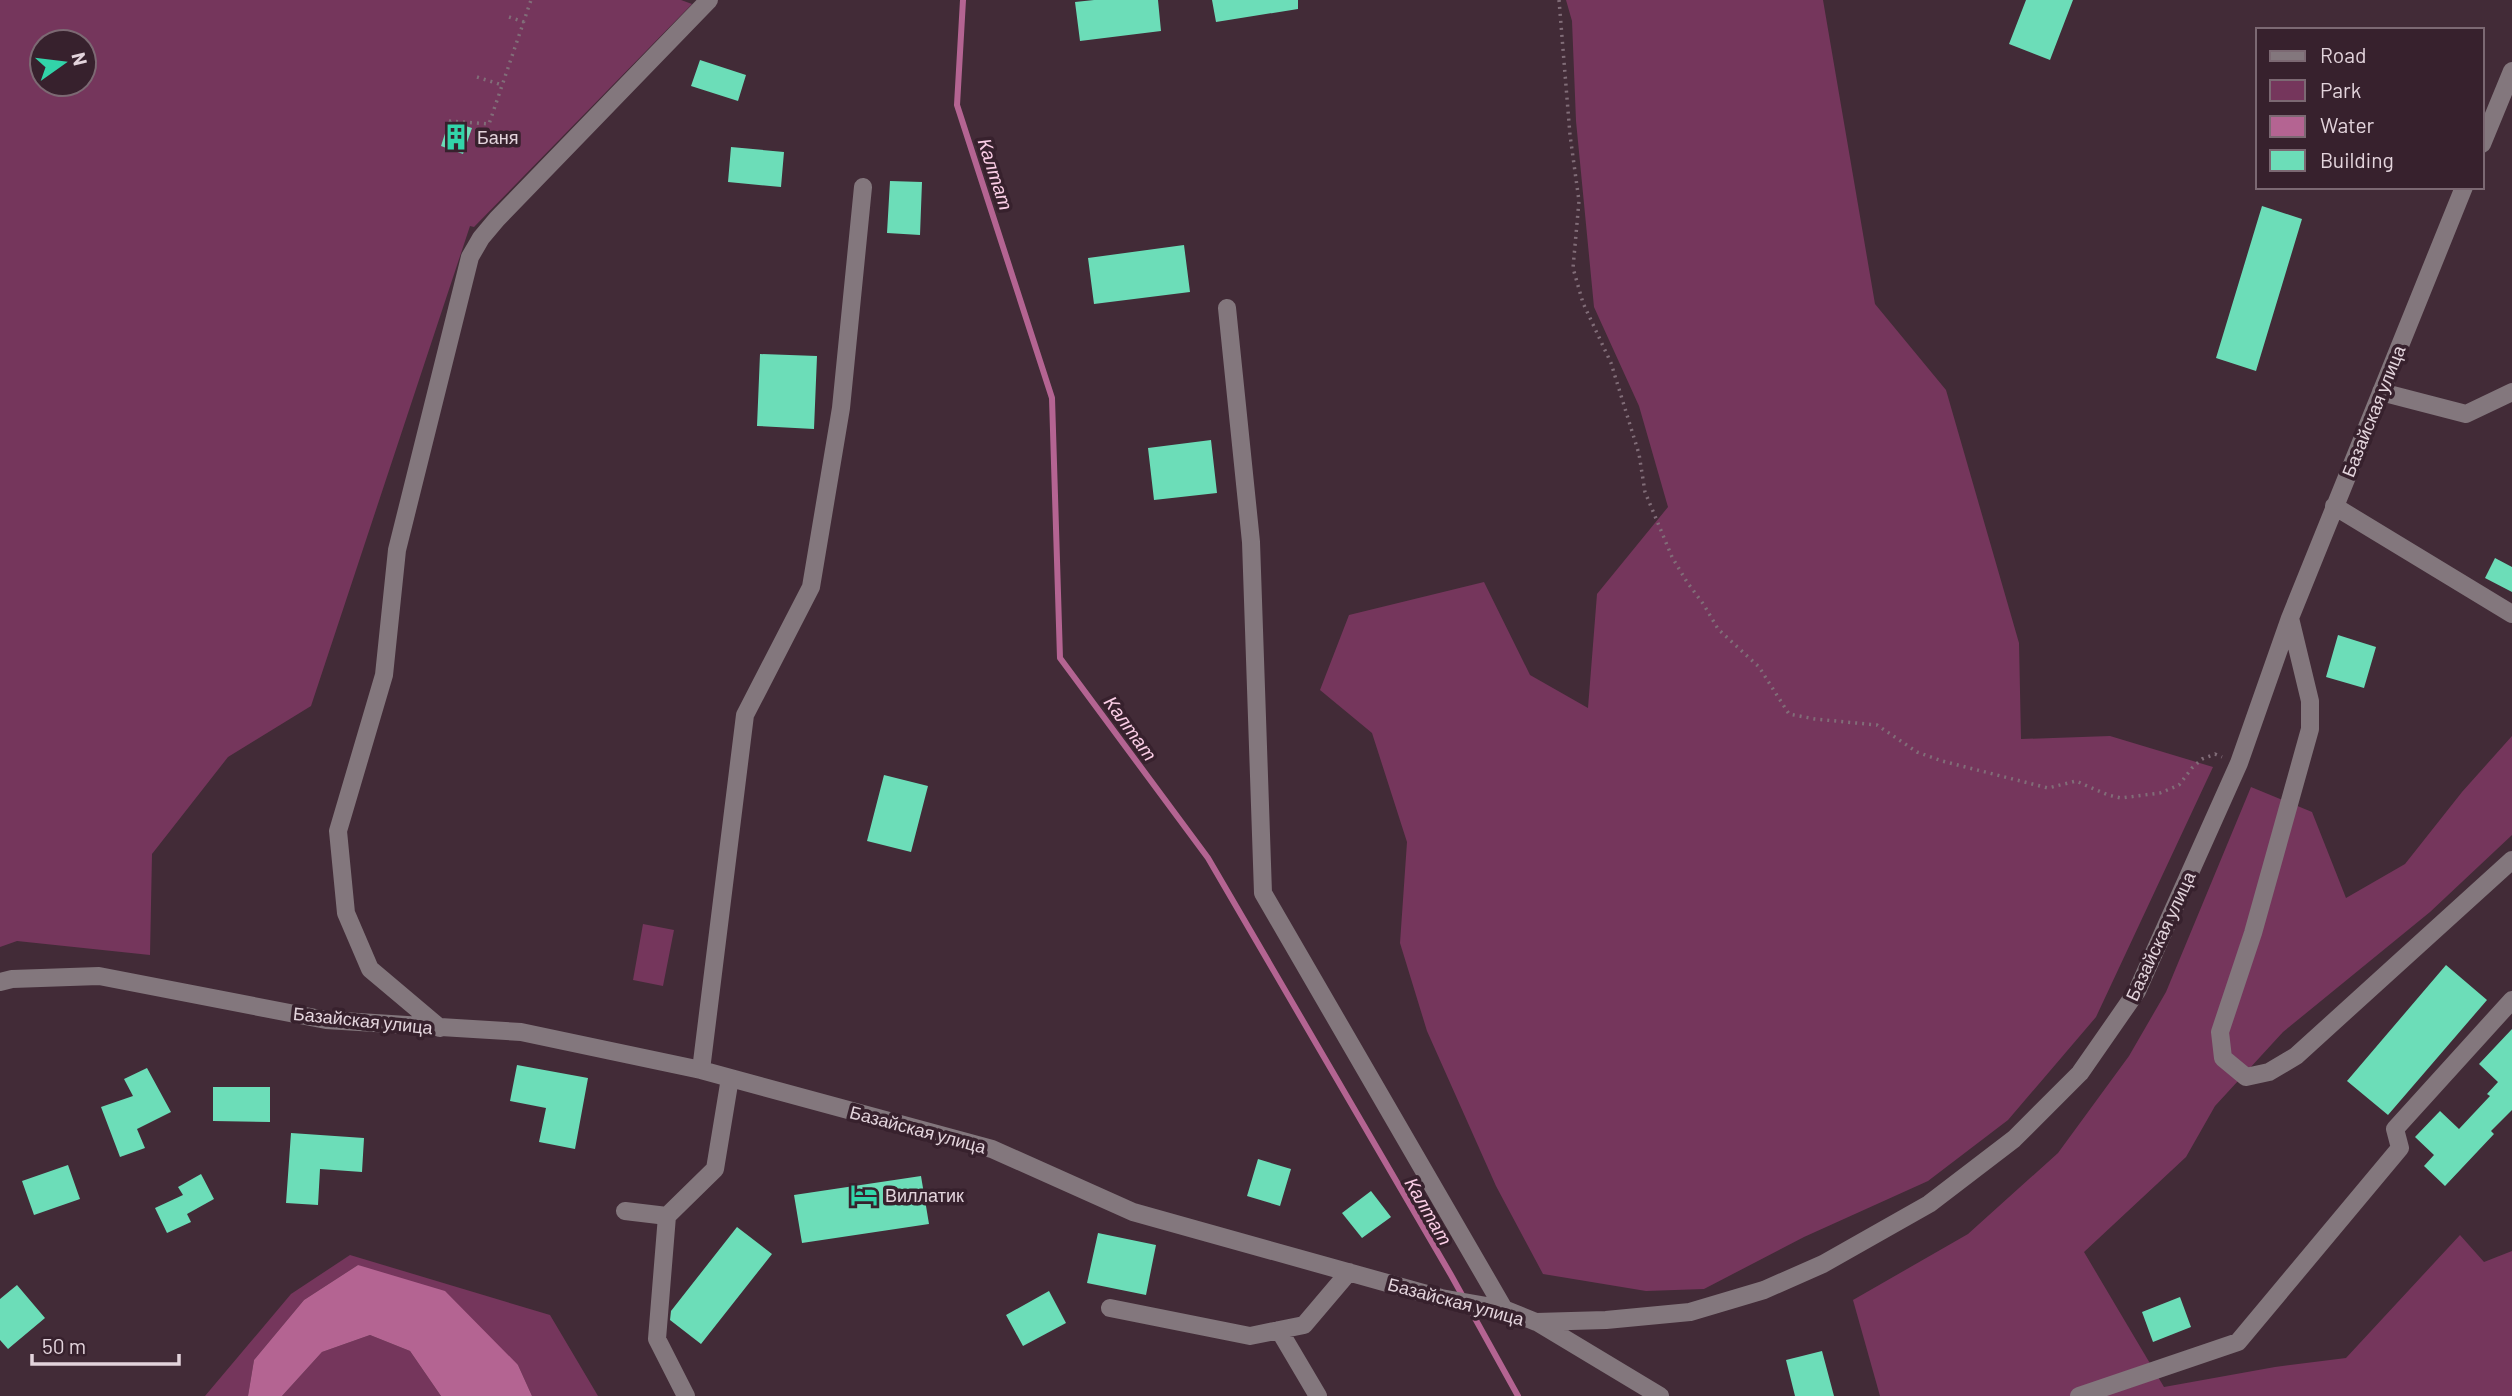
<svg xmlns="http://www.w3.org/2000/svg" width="2512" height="1396" font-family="Barlow,sans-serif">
	<rect width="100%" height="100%" fill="#422b37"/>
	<!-- green -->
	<path fill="#75365c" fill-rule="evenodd" d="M 0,0 L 681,0 L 692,4 L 474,227 L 470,226 L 311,706 L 228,757 L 152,854 L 150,955 L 17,941 L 0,947 ZM 42,42 L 84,42 L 84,84 L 42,84 Z
		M 1566,0 L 1823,0 L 1875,304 L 1946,390 L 2019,643 L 2021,739 L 2110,736 L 2213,767 L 2096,1017 L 2008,1120 L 1928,1181 L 1804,1237 L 1704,1289 L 1646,1291 L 1543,1274 L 1496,1186 L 1427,1031 L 1400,943 L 1407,842 L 1372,733 L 1320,690 L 1349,615 L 1484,582 L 1530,675 L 1588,708 L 1597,594 L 1668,507 L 1639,406 L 1594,307 L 1576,121 L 1572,21 Z
		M 2512,736 L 2512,835 L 2430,912 L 2283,1032 L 2215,1106 L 2186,1157 L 2084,1252 L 2164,1387 L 2275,1367 L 2346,1358 L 2460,1235 L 2484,1262 L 2512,1251 L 2512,1396 L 1880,1396 L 1853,1300 L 1968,1234 L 2058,1153 L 2129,1056 L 2166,992 L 2251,787 L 2312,812 L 2346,898 L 2405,864 L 2462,792 Z
		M 643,924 L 674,930 L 663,986 L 633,980 Z
		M 350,1255 L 550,1315 L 598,1396 L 532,1396 L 518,1365 L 358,1265 L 304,1300 L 254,1360 L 248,1396 L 205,1396 L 291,1294 Z
		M 370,1335 L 410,1351 L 441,1396 L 282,1396 L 322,1352 Z"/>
	<!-- water -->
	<path fill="#b46492" d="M 358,1265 L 445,1291 L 518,1365 L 532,1396 L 441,1396 L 410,1351 L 370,1335 L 322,1352 L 282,1396 L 248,1396 L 254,1360 L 304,1300 Z"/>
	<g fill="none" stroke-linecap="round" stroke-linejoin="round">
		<!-- stream -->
		<path stroke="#b46492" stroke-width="6" d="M 963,0 L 957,105 L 1052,398 L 1060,658 L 1208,858 L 1451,1275 L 1518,1396"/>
	</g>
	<!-- building -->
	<path fill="#6cddb8" d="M 1094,0 L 1158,0 L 1161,31 L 1080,41 L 1075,2 Z
		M 1212,0 L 1298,0 L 1298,9 L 1216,22 Z
		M 2026,0 L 2073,0 L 2050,60 L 2009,44 Z
		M 700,60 L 746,75 L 738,101 L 691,86 Z
		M 449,121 L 472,128 L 463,154 L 441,146 Z
		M 731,147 L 784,152 L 781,187 L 728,182 Z
		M 890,181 L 922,182 L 920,235 L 887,233 Z
		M 2262,206 L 2302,219 L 2256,371 L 2216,358 Z
		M 1184,245 L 1190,292 L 1094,304 L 1088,258 Z
		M 760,354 L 817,356 L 814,429 L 757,426 Z
		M 1211,440 L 1217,493 L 1154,500 L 1148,448 Z
		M 2495,558 L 2512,567 L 2512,592 L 2485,578 Z
		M 2338,635 L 2376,647 L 2364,688 L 2326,677 Z
		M 884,775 L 928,786 L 911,852 L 867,841 Z
		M 2446,965 L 2487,1000 L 2388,1115 L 2347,1081 Z
		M 2512,1029 L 2512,1110 L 2491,1131 L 2494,1134 L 2445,1186 L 2424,1166 L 2434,1155 L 2415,1137 L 2440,1111 L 2459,1129 L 2490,1096 L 2487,1094 L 2498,1082 L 2479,1064 Z
		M 517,1065 L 588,1078 L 575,1149 L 539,1142 L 546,1108 L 510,1101 Z
		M 147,1068 L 171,1112 L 137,1129 L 145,1148 L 120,1157 L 101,1107 L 133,1096 L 124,1079 Z
		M 213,1087 L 270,1087 L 270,1122 L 213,1121 Z
		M 291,1133 L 364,1138 L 362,1172 L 320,1169 L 318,1205 L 286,1203 Z
		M 1258,1159 L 1291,1169 L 1280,1206 L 1247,1196 Z
		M 68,1165 L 80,1199 L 34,1215 L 22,1181 Z
		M 201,1174 L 214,1199 L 187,1214 L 191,1222 L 167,1233 L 155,1208 L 183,1195 L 178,1187 Z
		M 921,1176 L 929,1224 L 802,1243 L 794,1195 Z
		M 1371,1191 L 1391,1217 L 1362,1238 L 1342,1213 Z
		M 737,1227 L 772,1254 L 701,1344 L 670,1320 L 671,1311 Z
		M 1098,1233 L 1156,1245 L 1146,1295 L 1087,1283 Z
		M 17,1285 L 45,1318 L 8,1349 L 0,1340 L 0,1299 Z
		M 1049,1291 L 1066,1323 L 1023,1346 L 1006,1315 Z
		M 2180,1297 L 2191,1327 L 2153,1342 L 2142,1312 Z
		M 1822,1351 L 1834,1396 L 1795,1396 L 1786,1360 Z"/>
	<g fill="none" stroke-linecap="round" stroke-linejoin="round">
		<!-- path -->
		<path stroke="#816d78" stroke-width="3.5" stroke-dasharray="2 5" stroke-linecap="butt" d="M 1559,0 L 1570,135 L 1579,201 L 1573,268 L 1583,303 L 1611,363 L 1639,454 L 1645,492 L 1672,557 L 1687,582 L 1704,605 L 1718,629 L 1759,667 L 1789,714 L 1815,719 L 1877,725 L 1917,752 L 1942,761 L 2048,788 L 2076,781 L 2108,795 L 2121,798 L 2160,793 L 2179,785 L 2192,768 L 2202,759 L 2215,754 L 2222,757
			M 509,17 L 524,22
			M 477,77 L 502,85
			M 449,121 L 489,124 L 531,0"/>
		<!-- minor -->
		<path stroke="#83777d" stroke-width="18" d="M 2482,144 L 2512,71
			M 1227,308 L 1251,542 L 1263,893 L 1504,1309
			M 2381,392 L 2466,414 L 2512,392
			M 2334,506 L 2512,614
			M 2290,618 L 2310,701 L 2310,729 L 2253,933 L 2220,1032 L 2223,1058 L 2246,1077 L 2269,1072 L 2296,1056 L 2512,860
			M 0,982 L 12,979 L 99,976 L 326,1020 L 521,1032 L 701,1070 L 992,1149 L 1133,1212 L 1441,1298 L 1504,1309 L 1536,1322 L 1606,1320 L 1690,1312 L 1764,1290 L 1823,1264 L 1929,1204 L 2014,1139 L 2080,1073 L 2137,991 L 2239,763 L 2290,618 L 2464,187
			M 440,1028 L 370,969 L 346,913 L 338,831 L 384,675 L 397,550 L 470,257 L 481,238 L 497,219 L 709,0
			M 701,1070 L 745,715 L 811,587 L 841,408 L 863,187
			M 625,1211 L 667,1216
			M 1110,1308 L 1250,1336 L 1304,1325 L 1349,1272
			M 1537,1322 L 1660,1396
			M 1279,1330 L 1318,1396
			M 686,1396 L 657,1339 L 667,1216 L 715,1169 L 730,1078
			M 2079,1396 L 2238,1342 L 2400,1148 L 2395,1129 L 2512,1000"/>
	</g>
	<!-- icons -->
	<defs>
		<g id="building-bare" transform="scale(2.1)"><path d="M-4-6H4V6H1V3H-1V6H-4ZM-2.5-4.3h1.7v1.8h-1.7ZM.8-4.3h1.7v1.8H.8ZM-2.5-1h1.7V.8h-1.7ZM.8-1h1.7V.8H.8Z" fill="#32d4a9" stroke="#37212d" stroke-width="2.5" paint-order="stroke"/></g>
		<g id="hotel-bare" transform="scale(2.1)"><path d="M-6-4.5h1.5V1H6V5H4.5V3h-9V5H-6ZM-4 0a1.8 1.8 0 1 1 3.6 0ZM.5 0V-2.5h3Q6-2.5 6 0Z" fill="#32d4a9" stroke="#37212d" stroke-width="2.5" paint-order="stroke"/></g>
	</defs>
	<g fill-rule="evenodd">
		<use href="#building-bare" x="456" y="137"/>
		<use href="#hotel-bare" x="864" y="1195"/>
	</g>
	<g text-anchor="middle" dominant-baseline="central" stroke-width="7" stroke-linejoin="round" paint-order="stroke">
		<!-- poi labels -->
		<g font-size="18" fill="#e3d4dc" stroke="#37212d" text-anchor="start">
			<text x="477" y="137">Баня</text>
			<text x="885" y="1195">Виллатик</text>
		</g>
		<!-- street labels -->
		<g font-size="18" fill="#e3d4dc" stroke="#37212d">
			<text transform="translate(2373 411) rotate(-68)">Базайская улица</text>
			<text transform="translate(2160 936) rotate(-65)">Базайская улица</text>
			<text transform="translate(363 1020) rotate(6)">Базайская улица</text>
			<text transform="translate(918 1129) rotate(15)">Базайская улица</text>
			<text transform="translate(1456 1301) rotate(15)">Базайская улица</text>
		</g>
		<!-- water labels -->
		<g font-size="19" font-style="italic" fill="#fbcee6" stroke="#37212d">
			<text transform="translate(996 174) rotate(72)">Калтат</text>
			<text transform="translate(1131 728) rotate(54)">Калтат</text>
			<text transform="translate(1429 1211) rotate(60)">Калтат</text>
		</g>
	</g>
	<!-- legend -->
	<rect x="2256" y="28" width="228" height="161" fill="#37212d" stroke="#7c6973" stroke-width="2"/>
	<rect x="2270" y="51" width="35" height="10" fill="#83777d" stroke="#7c6973" stroke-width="2"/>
	<text x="2320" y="63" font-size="21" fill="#e3d4dc">Road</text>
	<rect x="2270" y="80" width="35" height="21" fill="#75365c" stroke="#7c6973" stroke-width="2"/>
	<text x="2320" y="98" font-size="21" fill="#e3d4dc">Park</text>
	<rect x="2270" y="116" width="35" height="21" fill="#b46492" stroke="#7c6973" stroke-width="2"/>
	<text x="2320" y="133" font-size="21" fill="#e3d4dc">Water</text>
	<rect x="2270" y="150" width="35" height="21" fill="#6cddb8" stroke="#7c6973" stroke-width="2"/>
	<text x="2320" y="168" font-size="21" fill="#e3d4dc">Building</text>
	<!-- north arrow -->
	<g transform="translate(63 63) rotate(76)"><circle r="33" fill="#37212d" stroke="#7c6973" stroke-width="2"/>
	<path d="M0-5L12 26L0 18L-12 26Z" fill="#32d4a9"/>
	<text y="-10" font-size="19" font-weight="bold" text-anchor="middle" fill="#e3d4dc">N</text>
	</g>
	<!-- scale -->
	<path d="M32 1354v10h147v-10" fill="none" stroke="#e3d4dc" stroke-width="3.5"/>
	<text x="42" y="1354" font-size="21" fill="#e3d4dc" stroke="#37212d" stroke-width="5" paint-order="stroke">50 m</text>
</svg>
